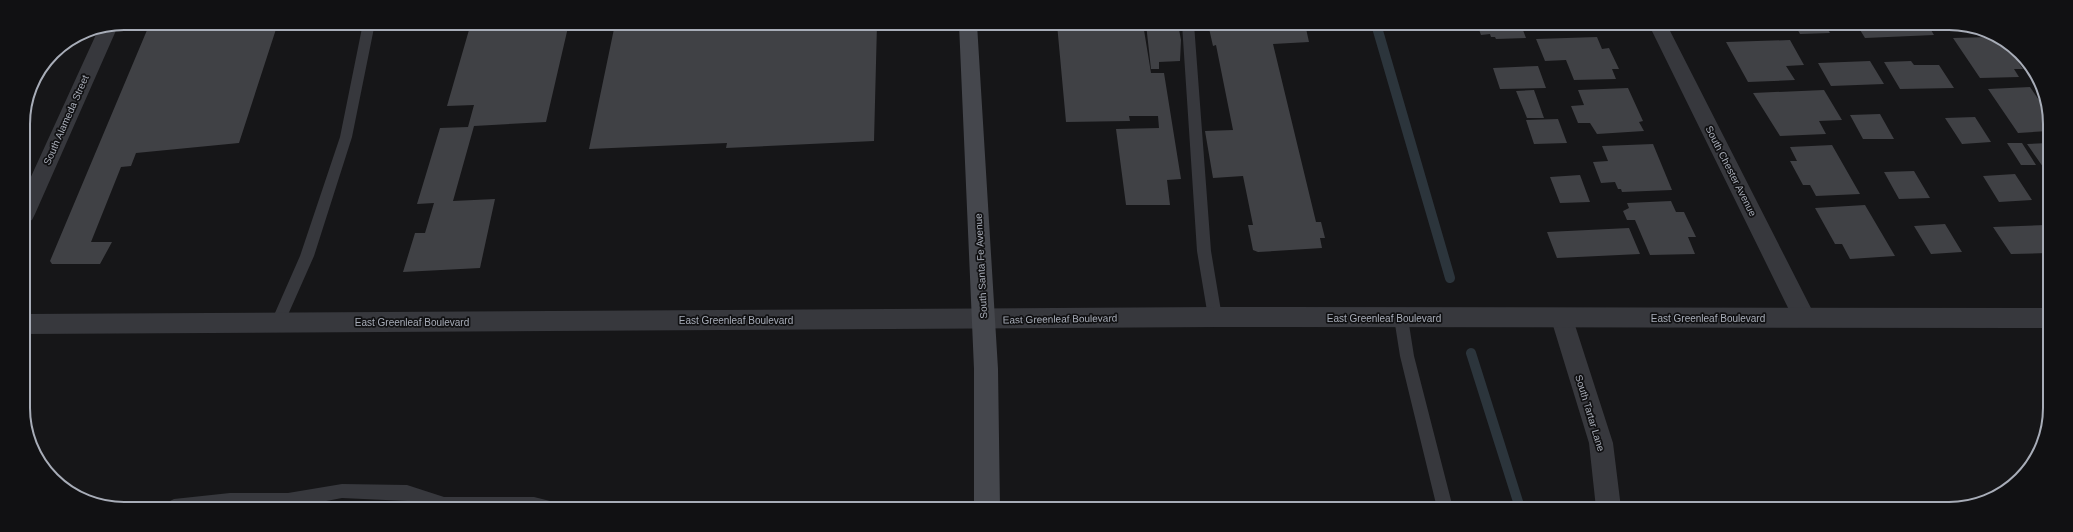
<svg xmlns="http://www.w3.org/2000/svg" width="2073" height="532" font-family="Helvetica,sans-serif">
	<rect width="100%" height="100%" fill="#161618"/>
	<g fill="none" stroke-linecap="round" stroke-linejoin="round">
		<!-- stream -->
		<path stroke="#2c353c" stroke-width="10" d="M 1376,24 L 1450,278
			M 1471,353 L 1520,508"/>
	</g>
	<!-- building -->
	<path fill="#404145" d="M 150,23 L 278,23 L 239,143 L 136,153 L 131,166 L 121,167 L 91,242 L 112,242 L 100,264 L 52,264 L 50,261 Z
		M 471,23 L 569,23 L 546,122 L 474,126 L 453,201 L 495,199 L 480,268 L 403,272 L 415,233 L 425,233 L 434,203 L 417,204 L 440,128 L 468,127 L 474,105 L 447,106 Z
		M 615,24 L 877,24 L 874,141 L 726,148 L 727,143 L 589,149 Z
		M 1057,24 L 1143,24 L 1151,73 L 1164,73 L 1181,179 L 1167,180 L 1170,205 L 1126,205 L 1116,129 L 1159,128 L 1158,116 L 1129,116 L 1130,121 L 1066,122 Z
		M 1146,24 L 1178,24 L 1181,40 L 1180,61 L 1159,62 L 1159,69 L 1151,69 Z
		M 1208,24 L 1305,24 L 1309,42 L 1273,44 L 1316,222 L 1321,222 L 1325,238 L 1320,238 L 1322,248 L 1258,252 L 1253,250 L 1248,225 L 1253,225 L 1243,176 L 1213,178 L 1205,131 L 1233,130 L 1216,45 L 1213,46 Z
		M 1477,24 L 1521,25 L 1526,38 L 1496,39 L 1495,37 L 1491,37 L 1490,34 L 1481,35 Z
		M 1549,25 L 1598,25 L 1600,28 L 1554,30 Z
		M 1724,25 L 1764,25 L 1767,29 L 1727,31 Z
		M 1795,25 L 1825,25 L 1830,33 L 1800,34 Z
		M 1857,25 L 1928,25 L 1934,35 L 1865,38 Z
		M 1944,25 L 1969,25 L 1973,27 L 1946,28 Z
		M 1597,37 L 1602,49 L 1609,48 L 1619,69 L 1612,69 L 1616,79 L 1574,80 L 1566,60 L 1545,61 L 1536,39 Z
		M 1990,37 L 2006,45 L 2023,69 L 2014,69 L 2019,77 L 1980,78 L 1953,38 Z
		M 1790,40 L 1804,65 L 1786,66 L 1795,80 L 1748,82 L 1726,42 Z
		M 1870,61 L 1884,84 L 1831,86 L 1818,63 Z
		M 1911,61 L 1914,65 L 1939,65 L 1954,88 L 1900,89 L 1884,62 Z
		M 1538,66 L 1546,88 L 1500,89 L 1493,68 Z
		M 2030,87 L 2039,100 L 2041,99 L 2048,106 L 2048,131 L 2018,133 L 1988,89 Z
		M 1628,88 L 1643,121 L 1639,122 L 1644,131 L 1597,134 L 1590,123 L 1578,123 L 1571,106 L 1584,105 L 1578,90 Z
		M 1534,90 L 1544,118 L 1527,118 L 1516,91 Z
		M 1824,90 L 1842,120 L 1819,121 L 1826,134 L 1780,136 L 1753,93 Z
		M 1880,114 L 1894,139 L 1863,139 L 1850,115 Z
		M 1975,117 L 1991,142 L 1962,144 L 1945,118 Z
		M 1558,119 L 1567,143 L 1534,144 L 1526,120 Z
		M 2007,143 L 2022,143 L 2036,165 L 2021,165 Z
		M 2048,143 L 2048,174 L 2027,144 Z
		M 1653,144 L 1672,190 L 1622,192 L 1621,189 L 1618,189 L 1615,182 L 1601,183 L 1593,162 L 1608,161 L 1602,146 Z
		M 1832,145 L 1860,194 L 1816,196 L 1810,185 L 1803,185 L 1790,161 L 1797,161 L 1790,147 Z
		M 1914,171 L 1930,198 L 1899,199 L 1884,172 Z
		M 2015,174 L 2032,200 L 1999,202 L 1983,176 Z
		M 1580,175 L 1590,202 L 1560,203 L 1550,177 Z
		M 1671,201 L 1676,212 L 1684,212 L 1696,237 L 1688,237 L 1695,254 L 1650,255 L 1635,220 L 1627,220 L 1623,211 L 1629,208 L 1627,203 Z
		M 1865,205 L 1895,256 L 1850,259 L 1842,244 L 1835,244 L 1815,208 Z
		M 1945,224 L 1962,252 L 1931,254 L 1914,226 Z
		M 2046,225 L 2048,228 L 2048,253 L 2011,254 L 1993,227 Z
		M 1629,228 L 1640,254 L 1557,258 L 1547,232 Z"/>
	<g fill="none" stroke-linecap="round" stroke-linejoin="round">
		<!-- service -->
		<path fill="#37383d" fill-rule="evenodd" d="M 363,23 L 375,23 L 352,137 L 314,256 L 283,326 L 278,328 L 273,326 L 271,322 L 300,256 L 340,137 Z
			M 1182,24 L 1194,24 L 1211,251 L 1222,317 L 1220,321 L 1215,323 L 1210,321 L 1208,317 L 1197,251 Z
			M 1401,312 L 1406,314 L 1408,318 L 1414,356 L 1453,508 L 1437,508 L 1400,356 L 1394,318 L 1396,314 Z
			M 342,484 L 407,485 L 444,497 L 534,497 L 554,502 L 556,507 L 428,507 L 407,501 L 342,498 L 295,507 L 166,507 L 168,502 L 174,499 L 230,493 L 288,493 Z"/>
		<!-- minor -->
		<path fill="#37383d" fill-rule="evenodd" d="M 1649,25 L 1667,25 L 1812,310 L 1815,317 L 1812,324 L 1804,327 L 1796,324 Z
			M 1562,309 L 1570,312 L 1573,319 L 1613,443 L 1621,508 L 1596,508 L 1589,443 L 1551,319 L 1554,312 Z"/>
		<!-- tertiary -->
		<path fill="#37383d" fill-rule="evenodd" d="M 118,24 L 118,26 L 35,214 L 32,220 L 24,223 L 24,192 L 99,28 Z
			M 1215,307 L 2048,308 L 2048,328 L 1215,327 L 24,334 L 24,314 Z"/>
		<!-- secondary -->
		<path fill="#45474d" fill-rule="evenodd" d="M 959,24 L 977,24 L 998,369 L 1000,508 L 974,508 L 974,369 Z"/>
	</g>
	<g text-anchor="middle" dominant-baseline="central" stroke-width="3.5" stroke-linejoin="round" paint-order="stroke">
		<!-- street labels -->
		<g font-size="10" fill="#a8adb8" stroke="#111113">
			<text transform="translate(66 120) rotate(-66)">South Alameda Street</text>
			<text transform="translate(1731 171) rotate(63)">South Chester Avenue</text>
			<text transform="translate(981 266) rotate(-93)">South Santa Fe Avenue</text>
			<text x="1384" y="318">East Greenleaf Boulevard</text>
			<text x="1708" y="318">East Greenleaf Boulevard</text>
			<text transform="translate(1060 319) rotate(-1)">East Greenleaf Boulevard</text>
			<text x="736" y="320">East Greenleaf Boulevard</text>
			<text x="412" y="322">East Greenleaf Boulevard</text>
			<text transform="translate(1590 413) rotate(73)">South Tartar Lane</text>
		</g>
	</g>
	<!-- crop -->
	<path d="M0 0H2073V532H0ZM124 30H1949A94 94 0 0 1 2043 124V408A94 94 0 0 1 1949 502H124A94 94 0 0 1 30 408V124A94 94 0 0 1 124 30Z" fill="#111113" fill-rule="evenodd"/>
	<path fill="none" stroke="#a8adb8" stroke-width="2" d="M124 30H1949A94 94 0 0 1 2043 124V408A94 94 0 0 1 1949 502H124A94 94 0 0 1 30 408V124A94 94 0 0 1 124 30Z"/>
</svg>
